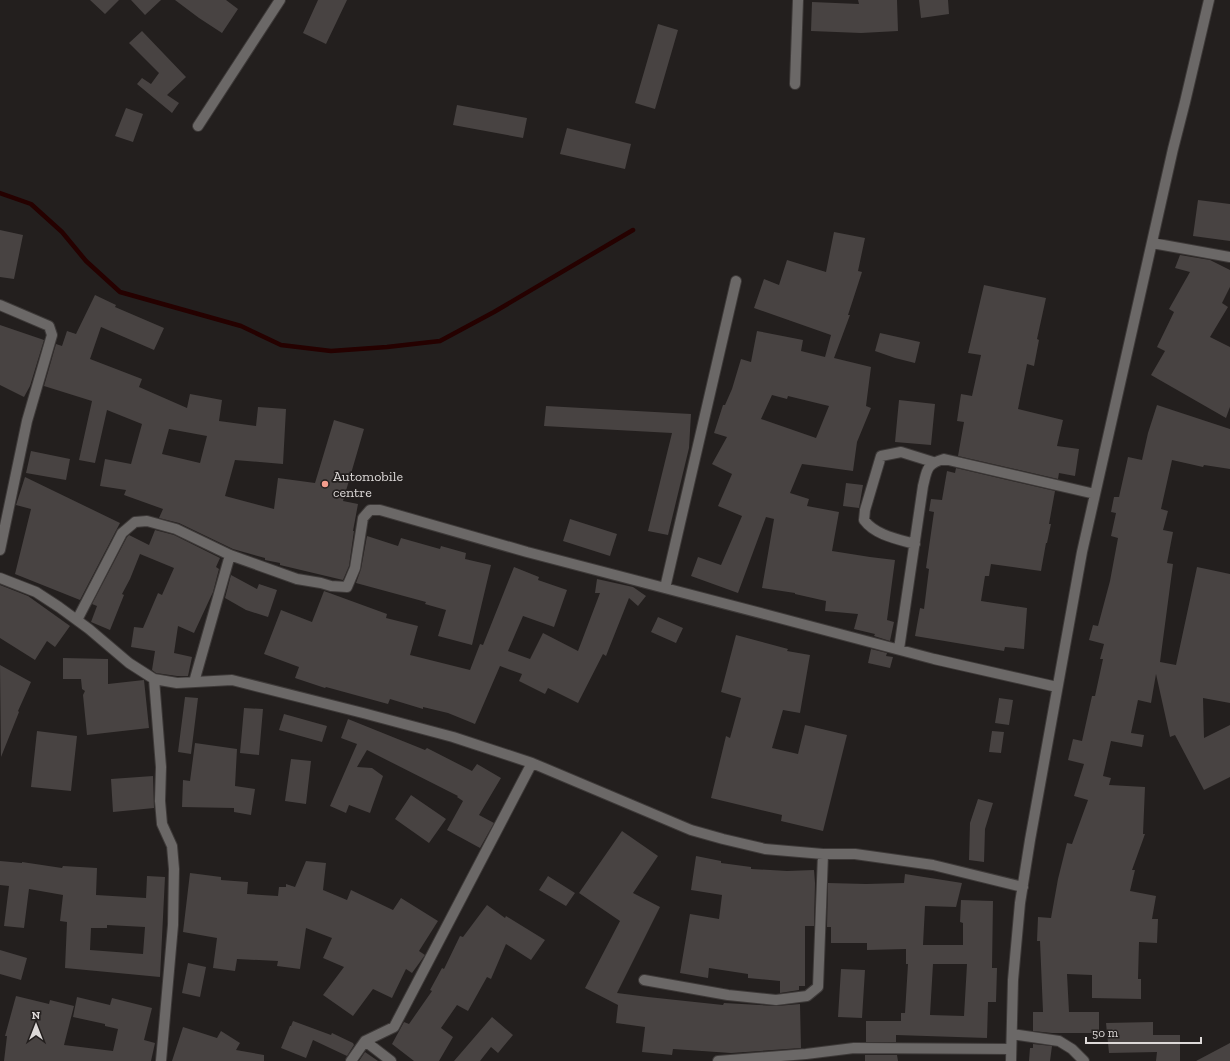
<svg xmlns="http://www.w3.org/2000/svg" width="1230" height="1061" font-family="'Zilla Slab',serif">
	<rect width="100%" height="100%" fill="#231f1e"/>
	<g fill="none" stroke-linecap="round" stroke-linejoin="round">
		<!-- stream -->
		<path stroke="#250100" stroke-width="4.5" d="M 0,193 L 31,204 L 62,232 L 86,261 L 120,292 L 241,326 L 281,345 L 331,351 L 387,347 L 440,341 L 494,312 L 633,230"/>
	</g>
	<!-- building -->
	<path fill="#484342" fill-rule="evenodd" d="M 90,0 L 119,0 L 105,14 Z
		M 131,0 L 161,0 L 145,15 Z
		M 175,0 L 226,0 L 238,9 L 222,33 L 199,18 Z
		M 318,0 L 347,0 L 326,44 L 303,33 Z
		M 858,0 L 897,0 L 898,31 L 861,33 L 811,31 L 812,2 L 859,4 Z
		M 919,0 L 948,0 L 949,14 L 921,18 Z
		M 658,24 L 678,30 L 655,109 L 635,103 Z
		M 142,31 L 186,77 L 167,95 L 179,103 L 172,113 L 137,84 L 142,78 L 151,84 L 159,73 L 129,43 Z
		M 457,105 L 527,118 L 523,138 L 453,125 Z
		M 126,108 L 143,114 L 133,142 L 115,136 Z
		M 567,128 L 631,144 L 625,169 L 560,154 Z
		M 1198,200 L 1230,204 L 1230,241 L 1193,236 Z
		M 0,230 L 23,235 L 14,279 L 0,277 Z
		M 834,232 L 865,238 L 858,271 L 862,272 L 848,315 L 850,315 L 834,358 L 871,367 L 866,406 L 871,408 L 857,442 L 853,471 L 802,464 L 790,493 L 809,499 L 807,506 L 839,512 L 832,551 L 870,557 L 895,560 L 887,620 L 894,622 L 890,641 L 874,636 L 875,634 L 854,629 L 858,614 L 825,611 L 826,601 L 795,594 L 795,593 L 762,588 L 774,519 L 766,517 L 738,593 L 691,576 L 698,557 L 721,565 L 742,516 L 718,506 L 732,474 L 712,464 L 727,437 L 714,433 L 723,405 L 725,405 L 732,389 L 741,359 L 751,362 L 757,331 L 803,340 L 801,351 L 825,357 L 831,335 L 754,308 L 764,279 L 779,285 L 787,260 L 826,272 ZM 772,395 L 787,399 L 788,396 L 829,406 L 816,438 L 761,419 Z
		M 1180,255 L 1210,260 L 1230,270 L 1230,287 L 1222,303 L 1228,307 L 1210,337 L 1230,347 L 1230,407 L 1226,418 L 1151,375 L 1165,351 L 1157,347 L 1174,312 L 1169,309 L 1190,272 L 1175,268 Z
		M 984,285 L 1046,298 L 1037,339 L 1039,340 L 1034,366 L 1027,364 L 1018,409 L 1063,420 L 1057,446 L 1079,449 L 1075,476 L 1059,473 L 1058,479 L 958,456 L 964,422 L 957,421 L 961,394 L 972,396 L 981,355 L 968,353 Z
		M 95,295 L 116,305 L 115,307 L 164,328 L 154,350 L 101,327 L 90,359 L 142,379 L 139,387 L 187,408 L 190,394 L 222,400 L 219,421 L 256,426 L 258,407 L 286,409 L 283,464 L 235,460 L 225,496 L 274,509 L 278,478 L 315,483 L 334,420 L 364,429 L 343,501 L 358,504 L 353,531 L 354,531 L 349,566 L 343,580 L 280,565 L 280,563 L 265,560 L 265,558 L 233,549 L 179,523 L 159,518 L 163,509 L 124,495 L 126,490 L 100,486 L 105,459 L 131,464 L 142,424 L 107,410 L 95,463 L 79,460 L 92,401 L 44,386 L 56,344 L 62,346 L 67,331 L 76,334 ZM 169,429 L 207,436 L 200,463 L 162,454 Z
		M 0,325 L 44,340 L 30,386 L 24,397 L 0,385 Z
		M 880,333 L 920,342 L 915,363 L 895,358 L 875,351 Z
		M 899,400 L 935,404 L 931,445 L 895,442 Z
		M 1157,405 L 1230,429 L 1230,469 L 1204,465 L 1203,467 L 1172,460 L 1161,509 L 1168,511 L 1163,530 L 1173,532 L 1167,563 L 1173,564 L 1160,662 L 1176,665 L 1197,567 L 1230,574 L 1230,703 L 1203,698 L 1204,738 L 1230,725 L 1230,777 L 1204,790 L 1175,735 L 1170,737 L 1156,674 L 1151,703 L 1138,700 L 1131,733 L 1144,735 L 1142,747 L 1111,741 L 1103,776 L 1111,778 L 1109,785 L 1145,787 L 1143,834 L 1145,834 L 1132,870 L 1135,870 L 1130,891 L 1156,896 L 1152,919 L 1158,919 L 1157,943 L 1139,942 L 1138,979 L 1141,979 L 1141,999 L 1092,998 L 1092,975 L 1067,974 L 1069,1012 L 1099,1012 L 1099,1033 L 1052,1033 L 1033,1031 L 1033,1012 L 1043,1012 L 1040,941 L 1037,941 L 1038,917 L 1051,918 L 1058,879 L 1067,843 L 1072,844 L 1088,800 L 1074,796 L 1084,764 L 1068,760 L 1073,739 L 1082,741 L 1092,696 L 1095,696 L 1103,659 L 1100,659 L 1104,644 L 1089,640 L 1093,625 L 1098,626 L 1110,581 L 1118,538 L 1111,536 L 1116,513 L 1111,512 L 1114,497 L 1119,497 L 1128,457 L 1142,460 L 1148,433 Z
		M 546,406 L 691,414 L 689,448 L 668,535 L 648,531 L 672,433 L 544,426 Z
		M 31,451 L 70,459 L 66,480 L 26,473 Z
		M 956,468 L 1055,491 L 1049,524 L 1051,524 L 1047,543 L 1046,543 L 1041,571 L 991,564 L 989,576 L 985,576 L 981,601 L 1027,608 L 1024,649 L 1005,647 L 1004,651 L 915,636 L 920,608 L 924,609 L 929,569 L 926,568 L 934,512 L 929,511 L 931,499 L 942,500 L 947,471 L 955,473 Z
		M 25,477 L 120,523 L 80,600 L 15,574 L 31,509 L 16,505 Z
		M 846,483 L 863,485 L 859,508 L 843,506 Z
		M 570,519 L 617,534 L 610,556 L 563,541 Z
		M 155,530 L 174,535 L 220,558 L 216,567 L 219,569 L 213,592 L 194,633 L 178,626 L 174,653 L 192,657 L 188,676 L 177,676 L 156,673 L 152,670 L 155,651 L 131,647 L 134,627 L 143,628 L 158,593 L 162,595 L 174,568 L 140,554 L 130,579 L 122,594 L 124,595 L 110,630 L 91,622 L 97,606 L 92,604 L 127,537 L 129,535 L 149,545 Z
		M 367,536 L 398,546 L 401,538 L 440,549 L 441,546 L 466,553 L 465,559 L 491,565 L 472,645 L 438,636 L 446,610 L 425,604 L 426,602 L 356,583 L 361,569 Z
		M 514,567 L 539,577 L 538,580 L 567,590 L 554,627 L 523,616 L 508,651 L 530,659 L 543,633 L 578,651 L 600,593 L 595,593 L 597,579 L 633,587 L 646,596 L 638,606 L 629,598 L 606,656 L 603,654 L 578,703 L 548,688 L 545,694 L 519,681 L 522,674 L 500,666 L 475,724 L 448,713 L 423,707 L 423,709 L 390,699 L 388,704 L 326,687 L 325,688 L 295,678 L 299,667 L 264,654 L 281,610 L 312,622 L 324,591 L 387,614 L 386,618 L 418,626 L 410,655 L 470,670 L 480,644 L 483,645 Z
		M 231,575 L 257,589 L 259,584 L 277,590 L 268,617 L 246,610 L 225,598 Z
		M 0,585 L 28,596 L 70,626 L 55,647 L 47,641 L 35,660 L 0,638 Z
		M 658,617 L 683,628 L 676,643 L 651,632 Z
		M 736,635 L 788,649 L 787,651 L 810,655 L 800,713 L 783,710 L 772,748 L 798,754 L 805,725 L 847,735 L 823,831 L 781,821 L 782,815 L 711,798 L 726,736 L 730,738 L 741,698 L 721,692 Z
		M 871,649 L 887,653 L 886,656 L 893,657 L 890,668 L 868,663 Z
		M 63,658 L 108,659 L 108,684 L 144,680 L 149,728 L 87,735 L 83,695 L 85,691 L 82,689 L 81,679 L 63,679 Z
		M 0,665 L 31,682 L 18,711 L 19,712 L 1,757 Z
		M 185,697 L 198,698 L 191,754 L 178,752 Z
		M 999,698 L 1013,700 L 1009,725 L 995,723 Z
		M 244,708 L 263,709 L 259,755 L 240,753 Z
		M 284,714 L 327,726 L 322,742 L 279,730 Z
		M 348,719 L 425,750 L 427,748 L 472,771 L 477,764 L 501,778 L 479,815 L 494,823 L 480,848 L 447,830 L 463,801 L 457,797 L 458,796 L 367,750 L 357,767 L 372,768 L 383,776 L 370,813 L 349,805 L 346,813 L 330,806 L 357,744 L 341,738 Z
		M 37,731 L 77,736 L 71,791 L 31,787 Z
		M 992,731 L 1004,732 L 1001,753 L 989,752 Z
		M 195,743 L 237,749 L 235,786 L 255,789 L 251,815 L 234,812 L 234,808 L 182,807 L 183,780 L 190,781 Z
		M 291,759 L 311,761 L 306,804 L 285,801 Z
		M 153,776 L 154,808 L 113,812 L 111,779 Z
		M 411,795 L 446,819 L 429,843 L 395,819 Z
		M 978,799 L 993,803 L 985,829 L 984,862 L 969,860 L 970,823 Z
		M 622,831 L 658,856 L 633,893 L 660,907 L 617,993 L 648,997 L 723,1005 L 724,1003 L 777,1006 L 800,1004 L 801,1048 L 731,1053 L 673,1049 L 672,1055 L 642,1052 L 645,1027 L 616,1023 L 618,1005 L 585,988 L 620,921 L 579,893 Z
		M 696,856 L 721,861 L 721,863 L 751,867 L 751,869 L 787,871 L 814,870 L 815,883 L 814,926 L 805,926 L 805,986 L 799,986 L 799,990 L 780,993 L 780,981 L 748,978 L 748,974 L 709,968 L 708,978 L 680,973 L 690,914 L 719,919 L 722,895 L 691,890 Z
		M 0,861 L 22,863 L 22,862 L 62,868 L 63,866 L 97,868 L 96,895 L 146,898 L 147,876 L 165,877 L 160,977 L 65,968 L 67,922 L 60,921 L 63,895 L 29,889 L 24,928 L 4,926 L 9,886 L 0,885 ZM 107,925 L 145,927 L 143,954 L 90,950 L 91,928 L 107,928 Z
		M 306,861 L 326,863 L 323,890 L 347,900 L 351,890 L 393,910 L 401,898 L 438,921 L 419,951 L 425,955 L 420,962 L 412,973 L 406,969 L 392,998 L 373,989 L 353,1016 L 323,995 L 344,967 L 323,958 L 332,938 L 306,928 L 300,969 L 277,966 L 278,961 L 237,959 L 235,971 L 213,968 L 217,938 L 183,932 L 190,873 L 221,877 L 221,880 L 248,882 L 247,894 L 278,896 L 279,887 L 286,887 L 286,884 L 295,887 Z
		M 905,874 L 962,883 L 956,907 L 925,906 L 923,945 L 963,945 L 963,923 L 960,922 L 961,900 L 993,901 L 992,968 L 997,968 L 996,1002 L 988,1002 L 987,1038 L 896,1035 L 896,1042 L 866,1042 L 866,1021 L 901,1021 L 901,1013 L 905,1013 L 908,964 L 906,964 L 906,949 L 867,950 L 867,943 L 831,943 L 831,927 L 827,927 L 828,883 L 866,884 L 904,883 ZM 933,964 L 967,964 L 964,1016 L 930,1015 Z
		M 548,876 L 575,893 L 566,906 L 539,890 Z
		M 487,905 L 505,918 L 506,916 L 545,940 L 531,960 L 506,944 L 491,979 L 487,977 L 468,1011 L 457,1005 L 441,1028 L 453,1037 L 439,1061 L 414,1061 L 392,1044 L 404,1022 L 409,1024 L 432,991 L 430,990 L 442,968 L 444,969 L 460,936 L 463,937 Z
		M 0,950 L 27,958 L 21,980 L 0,974 Z
		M 188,963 L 206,967 L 200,997 L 182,993 Z
		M 841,969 L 865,970 L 862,1018 L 838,1017 Z
		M 16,996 L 49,1004 L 50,1000 L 74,1006 L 64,1045 L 113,1051 L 118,1029 L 105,1026 L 105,1024 L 73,1017 L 77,997 L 110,1005 L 112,998 L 152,1008 L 144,1040 L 155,1043 L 151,1061 L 4,1061 L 7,1036 L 5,1036 Z
		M 492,1017 L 513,1035 L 498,1053 L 491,1047 L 480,1061 L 454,1061 Z
		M 293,1021 L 331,1035 L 332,1033 L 353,1043 L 354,1045 L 347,1056 L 313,1040 L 306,1058 L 281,1048 L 290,1026 L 291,1026 Z
		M 1153,1022 L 1153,1035 L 1180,1035 L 1180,1061 L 1156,1061 L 1157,1052 L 1109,1053 L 1106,1023 Z
		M 183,1027 L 217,1038 L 221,1031 L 240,1043 L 236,1050 L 264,1055 L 264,1061 L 172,1061 Z
		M 1230,1043 L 1230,1061 L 1196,1061 Z
		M 1033,1044 L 1052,1046 L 1050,1061 L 1029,1061 L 1030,1048 L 1033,1048 Z
		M 365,1052 L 378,1061 L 359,1061 Z
		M 865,1055 L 897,1055 L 898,1061 L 865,1061 Z"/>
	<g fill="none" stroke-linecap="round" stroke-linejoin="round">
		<!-- minor casing -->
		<g stroke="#3d3938" stroke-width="12">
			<path id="minor" d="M 795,84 L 798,0
				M 198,126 L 280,0
				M 1152,243 L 1230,257
				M 0,305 L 49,326 L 52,335 L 27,421 L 0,550
				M 915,544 C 897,539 875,535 864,520 L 865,510 L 881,456 L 901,452 L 933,462
				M 0,578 L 36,592 L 59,607 L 89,629 L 129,663 L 154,679 L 177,683 L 232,680 L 363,713 L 453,737 L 532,763 L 691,830 L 723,839 L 765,849 L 823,854 L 855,854 L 933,865 L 1023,887
				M 665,588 L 736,281
				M 77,620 L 122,533 L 135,522 L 147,521 L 176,529 L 230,555 L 297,579 L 321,583 L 331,586 L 347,587 L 355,568 L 363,518 L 370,510 L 380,510 L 527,552 L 768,615 L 934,659 L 1057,687
				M 899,649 L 923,486 C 927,470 926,464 944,459 L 1095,494
				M 154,679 L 161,767 L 160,801 L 162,824 L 172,846 L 174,869 L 173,925 L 161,1061
				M 194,682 L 230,555
				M 644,980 L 728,995 L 776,1000 L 807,996 L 818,987 L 823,854
				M 1012,1034 L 1059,1041 L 1072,1049 L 1084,1061
				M 365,1041 L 391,1061
				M 351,1061 L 365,1041 L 394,1027 L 532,763
				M 718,1061 L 806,1054 L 854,1048 L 1011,1049
				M 1011,1061 L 1013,980 L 1020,903 L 1030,840 L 1082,552 L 1173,149 L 1185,102 L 1209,0"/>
		</g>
		<!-- minor -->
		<use href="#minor" stroke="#6b6867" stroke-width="10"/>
	</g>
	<!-- markers -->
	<circle fill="#f49d8d" stroke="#231f1e" stroke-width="1.5" cx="325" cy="484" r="4"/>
	<g text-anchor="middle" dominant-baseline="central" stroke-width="3.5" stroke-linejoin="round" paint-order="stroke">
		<!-- poi labels -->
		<g font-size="14" fill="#ddd9d8" stroke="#231f1e" text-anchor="start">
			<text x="333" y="476">Automobile<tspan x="333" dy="16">centre</tspan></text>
		</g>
	</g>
	<!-- north arrow -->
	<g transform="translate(36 1025)" stroke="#231f1e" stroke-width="3" paint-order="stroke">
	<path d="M0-3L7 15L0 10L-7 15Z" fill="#ddd9d8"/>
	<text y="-6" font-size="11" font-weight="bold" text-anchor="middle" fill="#ddd9d8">N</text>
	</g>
	<!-- scale -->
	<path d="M1086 1037v6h115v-6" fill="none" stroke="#ddd9d8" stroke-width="2"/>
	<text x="1092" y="1037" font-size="12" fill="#ddd9d8" stroke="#231f1e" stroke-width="3" paint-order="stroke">50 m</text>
</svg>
